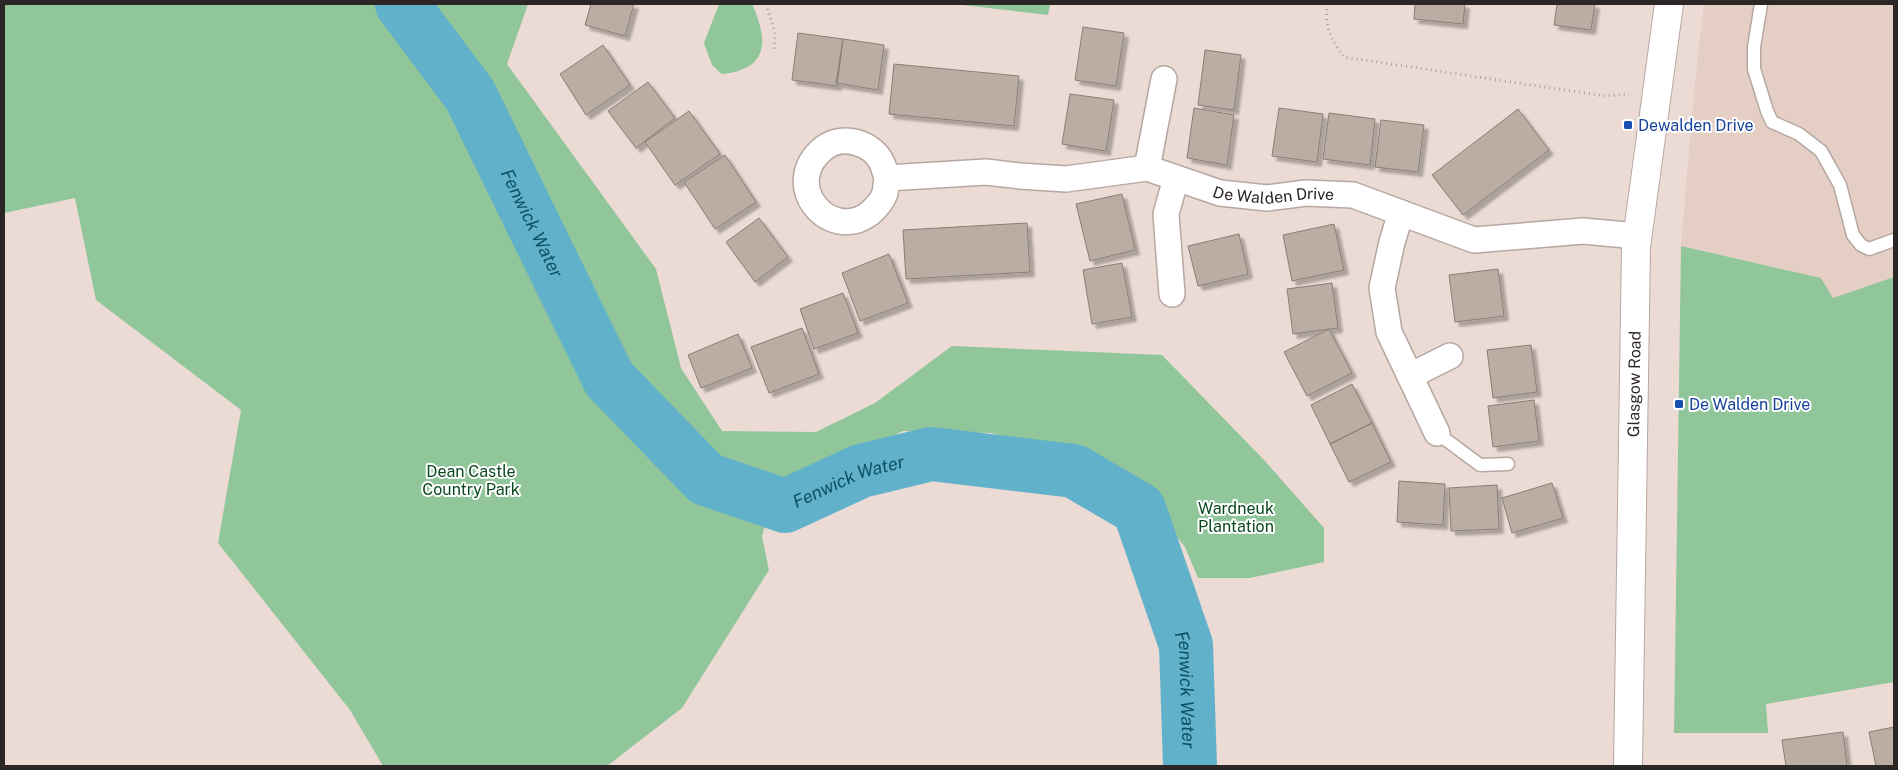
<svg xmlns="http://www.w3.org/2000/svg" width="1898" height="770" font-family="'Public Sans',sans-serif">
	<defs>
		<filter id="shadow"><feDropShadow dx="4.5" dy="4.5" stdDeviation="1" flood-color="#0004"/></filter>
	</defs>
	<rect width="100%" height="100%" fill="#ebdbd4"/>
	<!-- built -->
	<path fill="#e5cec4" d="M 1704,4 L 1894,4 L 1894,277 L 1833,298 L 1820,278 L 1681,246 L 1694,91 Z"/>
	<!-- green -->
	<path fill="#91c59a" d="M 4,4 L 528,4 L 507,64 L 656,269 L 681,368 L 722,431 L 816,432 L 875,403 L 952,346 L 1162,355 L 1264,460 L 1324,528 L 1324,562 L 1250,578 L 1198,578 L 1185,547 L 1114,463 L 991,433 L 903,431 L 841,462 L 778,481 L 762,536 L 769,570 L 682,708 L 607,766 L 383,766 L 350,710 L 218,543 L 241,410 L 96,300 L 75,198 L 4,213 Z
		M 719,4 L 752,4 C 768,39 770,69 722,74 L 712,65 L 704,43 Z
		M 955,4 L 1050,4 L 1048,15 Z
		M 1681,246 L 1821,278 L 1833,298 L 1894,277 L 1894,682 L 1766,704 L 1768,733 L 1674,733 Z"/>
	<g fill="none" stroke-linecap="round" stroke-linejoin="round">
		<!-- river -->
		<path stroke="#62b1ca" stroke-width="54" id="s1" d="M 402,4 L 470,95 L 609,379 L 706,479 L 785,506 L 861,471 L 931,454 L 1074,471 L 1139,509 L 1186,645 L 1190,766"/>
	</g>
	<!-- building -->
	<path fill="#baaea4" stroke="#897e74" filter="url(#shadow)" d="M 591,4 L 634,4 L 625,36 L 585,25 Z
		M 1415,4 L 1465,4 L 1463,24 L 1414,19 Z
		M 1557,4 L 1595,4 L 1591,30 L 1554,25 Z
		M 1083,27 L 1124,33 L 1116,86 L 1075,80 Z
		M 798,33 L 843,39 L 837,86 L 792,80 Z
		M 843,39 L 884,45 L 878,90 L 836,83 Z
		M 603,45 L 630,85 L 586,115 L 560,74 Z
		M 1205,50 L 1241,55 L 1234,110 L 1198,105 Z
		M 894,64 L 1019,76 L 1014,126 L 889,114 Z
		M 648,82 L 675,118 L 636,148 L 608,111 Z
		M 1070,94 L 1114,100 L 1106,151 L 1062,144 Z
		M 1194,108 L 1234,115 L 1227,165 L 1187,158 Z
		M 1279,108 L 1323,114 L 1317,162 L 1272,156 Z
		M 1518,109 L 1549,150 L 1463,215 L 1432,175 Z
		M 689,111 L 720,154 L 675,185 L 645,142 Z
		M 1329,113 L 1375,119 L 1370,165 L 1323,159 Z
		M 1381,120 L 1424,125 L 1418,172 L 1375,167 Z
		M 725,155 L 756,202 L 715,229 L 684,182 Z
		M 1122,194 L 1135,250 L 1090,261 L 1076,204 Z
		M 759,218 L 788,257 L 755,282 L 726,242 Z
		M 1027,223 L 1030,272 L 906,279 L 903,230 Z
		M 1334,224 L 1344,270 L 1292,281 L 1283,235 Z
		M 1239,234 L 1248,274 L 1198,286 L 1188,246 Z
		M 889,254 L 908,303 L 860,321 L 842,273 Z
		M 1122,263 L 1132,317 L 1092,324 L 1083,270 Z
		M 1498,269 L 1504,316 L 1455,322 L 1449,275 Z
		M 1332,283 L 1338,328 L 1293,334 L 1287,289 Z
		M 843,293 L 858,333 L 814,349 L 800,309 Z
		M 802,328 L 819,374 L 769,393 L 751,347 Z
		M 1329,329 L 1352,373 L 1307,396 L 1284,352 Z
		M 738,334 L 752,368 L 701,388 L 688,355 Z
		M 1531,345 L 1537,392 L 1493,398 L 1487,350 Z
		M 1352,384 L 1372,423 L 1330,444 L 1311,405 Z
		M 1534,400 L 1539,441 L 1493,447 L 1488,406 Z
		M 1372,423 L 1391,462 L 1349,482 L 1330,444 Z
		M 1399,481 L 1445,484 L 1443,525 L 1397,522 Z
		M 1552,483 L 1563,518 L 1512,533 L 1502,498 Z
		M 1497,485 L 1499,529 L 1451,531 L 1449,488 Z
		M 1894,727 L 1894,766 L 1876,766 L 1869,732 Z
		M 1843,732 L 1847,766 L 1786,766 L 1782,740 Z"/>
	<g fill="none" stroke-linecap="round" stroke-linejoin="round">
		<!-- lane casing -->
		<g stroke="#b7a7a1" stroke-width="15">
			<path id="lane" d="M 1761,4 L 1754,47 L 1754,69 L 1767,111 L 1772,122 L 1799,134 L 1821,151 L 1840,185 L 1853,235 L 1861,245 L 1869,249 L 1894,240
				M 1437,433 L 1480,465 L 1508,464"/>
		</g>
		<!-- street casing -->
		<g stroke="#b7a7a1" stroke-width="28">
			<g id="street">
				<path d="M 1147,168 L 1164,79"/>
				<path id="s2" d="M 887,178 C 886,183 886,188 885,193 C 882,202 876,208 869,214 C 829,243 779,184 824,148 C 842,134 872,142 882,163 C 884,167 885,173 887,178 L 986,172 L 1020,176 L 1066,179 L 1147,168 L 1220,193 L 1267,198 L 1306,193 L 1353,195 L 1474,240 L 1583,231 L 1637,236"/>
				<path d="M 1401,213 L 1392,242 L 1382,288 L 1389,332 L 1437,433"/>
				<path d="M 1172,294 L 1166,214 L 1176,178"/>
				<path d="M 1410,376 L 1450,356"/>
			</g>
		</g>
		<!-- secondary casing -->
		<g stroke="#b7a7a1" stroke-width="30">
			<g id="secondary">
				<path id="s3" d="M 1628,766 L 1636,247 L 1669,4"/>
			</g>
		</g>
		<!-- path -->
		<path stroke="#ada09b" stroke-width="3" stroke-dasharray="1 4" stroke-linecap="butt" d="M 766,4 L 775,32 L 774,51
			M 1327,4 C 1325,27 1330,39 1344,57 L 1605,96 L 1629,94"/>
		<!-- lane -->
		<use href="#lane" stroke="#fff" stroke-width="12"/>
		<!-- street -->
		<use href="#street" stroke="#fff" stroke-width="25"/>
		<!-- secondary -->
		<use href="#secondary" stroke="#fff" stroke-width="28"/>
	</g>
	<!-- markers -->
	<g fill="#1a4fb4" stroke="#fff" stroke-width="2">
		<rect x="1623" y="120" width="10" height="10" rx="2.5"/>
		<rect x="1674" y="399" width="10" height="10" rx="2.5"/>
	</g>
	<g text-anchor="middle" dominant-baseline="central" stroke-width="4" stroke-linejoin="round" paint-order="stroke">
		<!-- transit labels -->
		<g font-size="16" fill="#164399" stroke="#fff" text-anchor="start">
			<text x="1638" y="125">Dewalden Drive</text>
			<text x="1689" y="404">De Walden Drive</text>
		</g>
		<!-- street labels -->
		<g font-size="16" fill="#2c2624" stroke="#fff">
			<text stroke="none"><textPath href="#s2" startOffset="644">De Walden Drive</textPath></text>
			<text stroke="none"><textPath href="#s3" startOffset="382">Glasgow Road</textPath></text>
		</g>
		<!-- park labels -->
		<g font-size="16" fill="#0a491f" stroke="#fff">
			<text x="471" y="471">Dean Castle<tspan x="471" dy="18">Country Park</tspan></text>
			<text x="1236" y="508">Wardneuk<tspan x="1236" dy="18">Plantation</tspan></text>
		</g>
		<!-- water labels -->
		<g font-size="18" font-style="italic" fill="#0c5163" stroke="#fff">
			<text stroke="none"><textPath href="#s1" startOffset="256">Fenwick Water</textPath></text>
			<text stroke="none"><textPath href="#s1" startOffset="721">Fenwick Water</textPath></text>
			<text stroke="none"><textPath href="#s1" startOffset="1216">Fenwick Water</textPath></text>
		</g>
	</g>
	<!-- border -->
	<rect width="1898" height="770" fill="none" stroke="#2c2624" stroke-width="10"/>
</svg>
